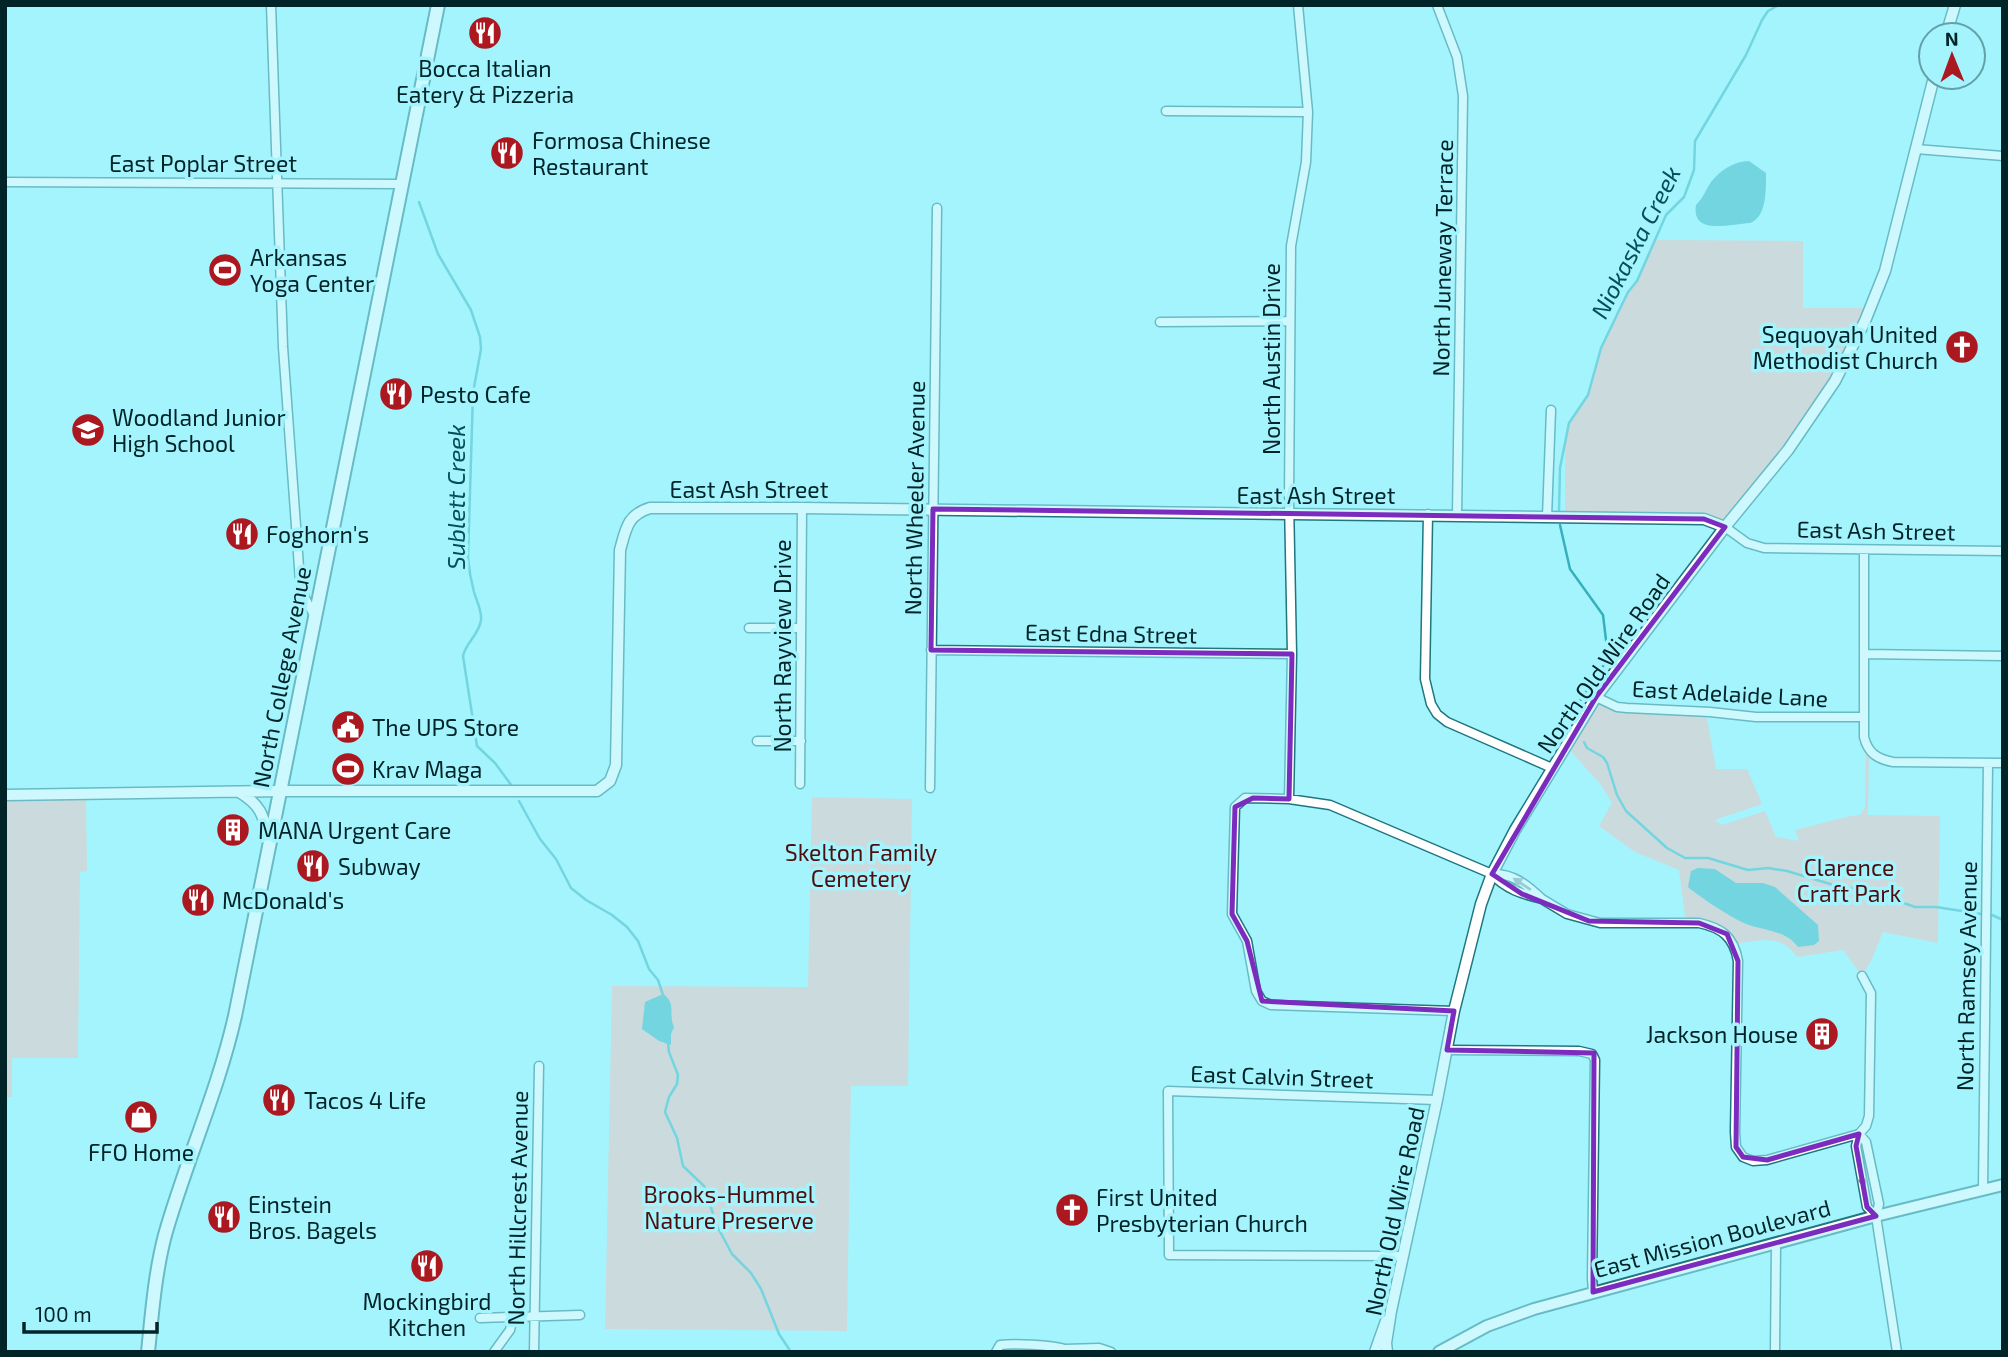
<svg xmlns="http://www.w3.org/2000/svg" width="2008" height="1357" font-family="'Exo 2',sans-serif">
	<rect width="100%" height="100%" fill="#a4f4fe"/>
	<!-- green -->
	<path fill="#fbbbb4" d="M 1656,240 L 1803,241 L 1803,308 L 1871,308 L 1835,381 L 1725,527 L 1704,519 L 1565,517 L 1565,436 L 1569,423 L 1586,400 L 1601,348 L 1628,292 L 1637,281 Z
		M 1596,697 L 1617,707 L 1706,712 L 1716,769 L 1747,769 L 1762,804 L 1715,820 L 1722,825 L 1765,811 L 1776,837 L 1799,841 L 1795,830 L 1850,816 L 1860,815 L 1865,807 L 1866,745 L 1869,750 L 1868,815 L 1940,816 L 1938,943 L 1883,932 L 1872,959 L 1862,976 L 1843,950 L 1797,957 C 1780,932 1759,941 1733,944 L 1727,934 L 1686,923 L 1679,870 L 1635,852 L 1599,826 L 1612,803 L 1601,785 L 1566,746 Z
		M 86,794 L 87,871 L 80,872 L 78,1058 L 12,1058 L 12,1097 L 5,1097 L 5,795 Z
		M 812,797 L 912,799 L 908,1086 L 851,1086 L 847,1331 L 605,1329 L 612,986 L 808,987 Z"/>
	<!-- water -->
	<path fill="#37b0bd" d="M 1749,161 L 1766,173 C 1766,189 1767,217 1750,223 C 1731,224 1691,236 1696,205 C 1704,197 1705,191 1711,182 C 1720,170 1735,161 1749,161 Z
		M 1698,868 L 1715,869 L 1736,883 L 1763,883 L 1775,887 L 1818,925 L 1819,941 L 1814,945 L 1798,947 C 1786,930 1763,931 1744,923 C 1729,916 1701,898 1688,887 L 1691,871 Z
		M 663,994 C 677,1003 668,1015 674,1027 L 671,1034 L 671,1045 L 659,1041 L 642,1029 L 645,1002 Z"/>
	<g fill="none" stroke-linecap="round" stroke-linejoin="round">
		<!-- stream -->
		<path stroke="#37b0bd" stroke-width="2.5" d="M 419,202 L 438,254 L 471,310 L 480,337 L 481,349 L 473,393 L 468,558 C 469,570 471,581 474,592 C 477,602 482,611 481,620 C 479,635 466,642 463,656 L 477,746 L 495,763 L 512,786
			M 1559,511 L 1560,468 L 1569,423 L 1588,395 L 1601,348 L 1628,292 L 1637,281 L 1666,215 L 1684,197 L 1694,170 L 1695,141 L 1746,55 L 1762,20 L 1768,11 L 1779,5
			M 1560,525 L 1570,569 L 1603,615 L 1606,640 L 1611,654 L 1580,701 L 1579,711
			M 1584,742 L 1587,748 L 1603,757 L 1607,763 L 1617,795 L 1626,811 L 1667,848 L 1685,858 L 1708,858 L 1748,870 L 1768,868 L 1787,871 L 1837,886 L 1870,891 L 1915,907 L 1936,907 L 1981,914
			M 519,801 L 540,839 L 556,859 L 571,888 L 586,900 L 612,915 L 627,927 L 638,941 L 649,969 L 658,980 L 663,995
			M 1992,915 L 2003,920
			M 668,1043 L 669,1052 L 678,1075 L 677,1084 L 669,1097 L 665,1112 L 677,1138 L 683,1166 L 704,1186 L 717,1226 L 732,1254 L 751,1273 L 761,1289 L 779,1334 L 791,1352"/>
		<!-- minor casing -->
		<g stroke="#1f767f" stroke-width="11">
			<path id="minor" d="M 271,5 L 283,347 L 300,581 L 305,598 L 315,617
				M 1437,5 L 1457,57 L 1463,96 L 1457,516
				M 1166,111 L 1308,112
				M 1916,149 L 2003,156
				M 5,182 L 400,184
				M 1160,322 L 1289,321
				M 1428,514 L 1425,679 L 1431,704 L 1437,714 L 1447,722 L 1552,768
				M 1547,517 L 1551,410
				M 1725,527 L 1747,543 L 1764,548 L 2003,551
				M 1864,550 L 1864,737 C 1868,753 1877,759 1893,762 L 2003,763
				M 749,628 L 801,628
				M 931,650 L 1292,654
				M 1864,654 L 2003,656
				M 1596,697 L 1617,707 L 1627,708 L 1710,712 L 1756,717 L 1864,717
				M 757,741 L 801,741
				M 800,784 L 802,508
				M 930,788 L 937,208
				M 1289,799 L 1292,654 L 1289,500 L 1291,246 L 1306,162 L 1308,112 L 1298,5
				M 1542,899 L 1567,914 L 1600,923 L 1699,923 C 1722,928 1734,937 1738,961 L 1735,1132 L 1736,1147 L 1743,1157 L 1753,1161 L 1767,1160 L 1859,1134
				M 1862,976 L 1871,993 L 1869,1116 L 1866,1126 L 1859,1134 L 1856,1146 L 1867,1207 L 1876,1216
				M 1454,1011 L 1271,1005 L 1262,1001 L 1256,991 L 1247,941 L 1232,914 L 1235,807 L 1245,798 L 1289,799 L 1330,805 L 1492,874 C 1513,873 1527,885 1542,899 C 1522,894 1505,889 1492,874
				M 1447,1050 L 1579,1051 L 1592,1054 L 1595,1060 L 1592,1278 L 1593,1292
				M 1859,1134 L 1866,1142 L 1879,1204 L 1876,1216 L 1897,1352
				M 1983,1190 L 1988,763
				M 1402,1256 L 1169,1255 L 1168,1091 L 1437,1100
				M 480,1318 L 580,1315
				M 1065,1349 L 1099,1348 L 1111,1352
				M 494,1352 L 510,1330 L 513,1317
				M 534,1352 L 539,1066
				M 996,1352 L 1000,1345 C 1014,1343 1051,1345 1065,1349 L 1059,1352
				M 1775,1352 L 1776,1243"/>
		</g>
		<!-- tertiary casing -->
		<g stroke="#1f767f" stroke-width="13">
			<path id="tertiary" d="M 1946,35 L 1955,5
				M 239,792 C 261,805 263,815 269,839
				M 5,795 L 280,791 L 597,791 L 610,781 L 616,765 L 620,550 C 626,529 627,515 650,508 L 802,508 L 1704,519 L 1725,527
				M 1375,1352 L 1386,1321
				M 1387,1352 L 1386,1343 L 1391,1311 L 1437,1100 L 1454,1011 L 1481,904 L 1492,874 L 1515,830 L 1596,697 L 1725,527 L 1788,450 L 1835,381 L 1865,321 L 1885,271 L 1934,77"/>
		</g>
		<!-- secondary casing -->
		<g stroke="#1f767f" stroke-width="14">
			<path id="secondary" d="M 1439,1352 L 1487,1326 L 1534,1309 L 1876,1216 L 2003,1185"/>
		</g>
		<!-- primary casing -->
		<g stroke="#1f767f" stroke-width="16">
			<path id="primary" d="M 148,1352 C 152,1313 155,1273 165,1235 C 186,1161 218,1091 235,1016 L 438,5"/>
		</g>
		<!-- minor -->
		<use href="#minor" stroke="#fff" stroke-width="8"/>
		<!-- tertiary -->
		<use href="#tertiary" stroke="#fff" stroke-width="10"/>
		<!-- secondary -->
		<use href="#secondary" stroke="#fff" stroke-width="10"/>
		<!-- primary -->
		<use href="#primary" stroke="#fff" stroke-width="12"/>
	</g>
	<!-- one-way arrows -->
	<defs><path id="oneway-solid" d="M-6-.8H1V-3.2L6.5 0L1 3.2V.8H-6Z" transform="scale(1.75)"/></defs>
	<g fill="#8d9c9e">
		<use href="#oneway-solid" transform="translate(1522 884) rotate(-147)"/>
		<use href="#oneway-solid" transform="translate(1862 1177) rotate(79)"/>
	</g>
	<!-- marked area -->
	<path d="M0 0H2008V1357H0ZM 933,509 L 1704,519 L 1725,527 L 1596,697 L 1492,874 L 1522,894 L 1589,921 L 1699,923 L 1727,934 L 1738,961 L 1736,1147 L 1743,1157 L 1767,1160 L 1859,1134 L 1856,1146 L 1867,1207 L 1876,1216 L 1593,1292 L 1594,1053 L 1447,1050 L 1454,1011 L 1262,1001 L 1247,941 L 1232,914 L 1235,807 L 1253,798 L 1289,799 L 1292,654 L 931,650 Z" fill="#a4f4fe" fill-opacity=".55" fill-rule="evenodd"/>
	<path fill="none" stroke="#7b2cbf" stroke-width="5" stroke-linejoin="round" d="M 933,509 L 1704,519 L 1725,527 L 1596,697 L 1492,874 L 1522,894 L 1589,921 L 1699,923 L 1727,934 L 1738,961 L 1736,1147 L 1743,1157 L 1767,1160 L 1859,1134 L 1856,1146 L 1867,1207 L 1876,1216 L 1593,1292 L 1594,1053 L 1447,1050 L 1454,1011 L 1262,1001 L 1247,941 L 1232,914 L 1235,807 L 1253,798 L 1289,799 L 1292,654 L 931,650 Z"/>
	<!-- icons -->
	<defs>
		<g id="restaurant-disc" transform="scale(1.75)"><circle r="9.5" fill="#ab1820" stroke="#a4f4fe"/><path d="M-5-6h1v4h1v-4h1v4h1v-4h1v5L-1.5 .5V6h-2V.5L-5-1ZM5-6V6H3V1.5H1.5Q1.5-4 5-6Z" fill="#fff"/></g>
		<g id="stadium-disc" transform="scale(1.75)"><circle r="9.5" fill="#ab1820" stroke="#a4f4fe"/><path d="M0-5a6.5 5 0 1 0 0 10a6.5 5 0 1 0 0-10ZM-3.5-1.8h7v3.6h-7Z" fill="#fff"/></g>
		<g id="church-disc" transform="scale(1.75)"><circle r="9.5" fill="#ab1820" stroke="#a4f4fe"/><path d="M-1.2-6h2.4v3.5h3.3v2.4h-3.3V6h-2.4V-.1h-3.3v-2.4h3.3Z" fill="#fff"/></g>
		<g id="school-disc" transform="scale(1.75)"><circle r="9.5" fill="#ab1820" stroke="#a4f4fe"/><path d="M0-5L7-2L0 1L-7-2ZM-4 1L0 2.5L4 1V4Q0 6-4 4Z" fill="#fff"/></g>
		<g id="civic-disc" transform="scale(1.75)"><circle r="9.5" fill="#ab1820" stroke="#a4f4fe"/><path d="M-.6-6.5H3V-4.5H.6V-3L4-1V1h2V6H-6V1h2V-1L-.6-3ZM-1.2 2.5V6h2.4V2.5Z" fill="#fff"/></g>
		<g id="building-disc" transform="scale(1.75)"><circle r="9.5" fill="#ab1820" stroke="#a4f4fe"/><path d="M-4-6H4V6H1V3H-1V6H-4ZM-2.5-4.3h1.7v1.8h-1.7ZM.8-4.3h1.7v1.8H.8ZM-2.5-1h1.7V.8h-1.7ZM.8-1h1.7V.8H.8Z" fill="#fff"/></g>
		<g id="shop-disc" transform="scale(1.75)"><circle r="9.5" fill="#ab1820" stroke="#a4f4fe"/><path d="M-5-2.5h2.3a2.7 3.5 0 0 1 5.4 0H5L5.5 6h-11ZM-1.5-2.5h3a1.5 2.3 0 0 0-3 0Z" fill="#fff"/></g>
	</defs>
	<g fill-rule="evenodd">
		<use href="#restaurant-disc" x="485" y="33"/>
		<use href="#restaurant-disc" x="507" y="153"/>
		<use href="#stadium-disc" x="225" y="270"/>
		<use href="#church-disc" x="1962" y="347"/>
		<use href="#restaurant-disc" x="396" y="394"/>
		<use href="#school-disc" x="88" y="430"/>
		<use href="#restaurant-disc" x="242" y="534"/>
		<use href="#civic-disc" x="348" y="727"/>
		<use href="#stadium-disc" x="348" y="769"/>
		<use href="#building-disc" x="233" y="830"/>
		<use href="#restaurant-disc" x="313" y="866"/>
		<use href="#restaurant-disc" x="198" y="900"/>
		<use href="#building-disc" x="1822" y="1034"/>
		<use href="#restaurant-disc" x="279" y="1100"/>
		<use href="#shop-disc" x="141" y="1117"/>
		<use href="#church-disc" x="1072" y="1210"/>
		<use href="#restaurant-disc" x="224" y="1217"/>
		<use href="#restaurant-disc" x="427" y="1266"/>
	</g>
	<g text-anchor="middle" dominant-baseline="central" stroke-width="7" stroke-linejoin="round" paint-order="stroke">
		<!-- poi labels -->
		<g font-size="23" fill="#012428" stroke="#a4f4fe" text-anchor="start">
			<text x="485" y="68" text-anchor="middle">Bocca Italian<tspan x="485" dy="26">Eatery &amp; Pizzeria</tspan></text>
			<text x="532" y="140">Formosa Chinese<tspan x="532" dy="26">Restaurant</tspan></text>
			<text x="250" y="257">Arkansas<tspan x="250" dy="26">Yoga Center</tspan></text>
			<text x="1938" y="334" text-anchor="end">Sequoyah United<tspan x="1938" dy="26">Methodist Church</tspan></text>
			<text x="420" y="394">Pesto Cafe</text>
			<text x="112" y="417">Woodland Junior<tspan x="112" dy="26">High School</tspan></text>
			<text x="266" y="534">Foghorn's</text>
			<text x="372" y="727">The UPS Store</text>
			<text x="372" y="769">Krav Maga</text>
			<text x="258" y="830">MANA Urgent Care</text>
			<text x="338" y="866">Subway</text>
			<text x="222" y="900">McDonald's</text>
			<text x="1798" y="1034" text-anchor="end">Jackson House</text>
			<text x="304" y="1100">Tacos 4 Life</text>
			<text x="141" y="1152" text-anchor="middle">FFO Home</text>
			<text x="1096" y="1197">First United<tspan x="1096" dy="26">Presbyterian Church</tspan></text>
			<text x="248" y="1204">Einstein<tspan x="248" dy="26">Bros. Bagels</tspan></text>
			<text x="427" y="1301" text-anchor="middle">Mockingbird<tspan x="427" dy="26">Kitchen</tspan></text>
		</g>
		<!-- street labels -->
		<g font-size="23" fill="#012428" stroke="#a4f4fe">
			<text x="203" y="163">East Poplar Street</text>
			<text transform="translate(1442 258) rotate(-89)">North Juneway Terrace</text>
			<text transform="translate(1271 359) rotate(-90)">North Austin Drive</text>
			<text x="749" y="489">East Ash Street</text>
			<text x="1316" y="495">East Ash Street</text>
			<text transform="translate(914 498) rotate(-89)">North Wheeler Avenue</text>
			<text transform="translate(1876 530) rotate(1)">East Ash Street</text>
			<text transform="translate(1111 633) rotate(1)">East Edna Street</text>
			<text transform="translate(782 646) rotate(-90)">North Rayview Drive</text>
			<text transform="translate(1603 663) rotate(-55)">North Old Wire Road</text>
			<text transform="translate(281 677) rotate(-79)">North College Avenue</text>
			<text transform="translate(1730 693) rotate(3)">East Adelaide Lane</text>
			<text transform="translate(1966 976) rotate(-89)">North Ramsey Avenue</text>
			<text transform="translate(1282 1076) rotate(2)">East Calvin Street</text>
			<text transform="translate(517 1208) rotate(-89)">North Hillcrest Avenue</text>
			<text transform="translate(1394 1211) rotate(-78)">North Old Wire Road</text>
			<text transform="translate(1712 1238) rotate(-15)">East Mission Boulevard</text>
		</g>
		<!-- park labels -->
		<g font-size="23" fill="#4f0d0e" stroke="#a4f4fe">
			<text x="861" y="852">Skelton Family<tspan x="861" dy="26">Cemetery</tspan></text>
			<text x="1849" y="867">Clarence<tspan x="1849" dy="26">Craft Park</tspan></text>
			<text x="729" y="1194">Brooks-Hummel<tspan x="729" dy="26">Nature Preserve</tspan></text>
		</g>
		<!-- water labels -->
		<g font-size="24" font-style="italic" fill="#074f56" stroke="#a4f4fe">
			<text transform="translate(1635 242) rotate(-63)">Niokaska Creek</text>
			<text transform="translate(455 497) rotate(-90)">Sublett Creek</text>
		</g>
	</g>
	<!-- border -->
	<rect width="2008" height="1357" fill="none" stroke="#012428" stroke-width="14"/>
	<!-- north arrow -->
	<g transform="translate(1952 56) rotate(359)"><circle r="33" fill="#a4f4fe" stroke="#63a1a8" stroke-width="2"/>
	<path d="M0-5L12 26L0 18L-12 26Z" fill="#ab1820"/>
	<text y="-10" font-size="19" font-weight="bold" text-anchor="middle" fill="#012428">N</text>
	</g>
	<!-- scale -->
	<path d="M24 1322v10h133v-10" fill="none" stroke="#012428" stroke-width="3.5"/>
	<text x="35" y="1322" font-size="21" fill="#012428" stroke="#a4f4fe" stroke-width="5" paint-order="stroke">100 m</text>
</svg>
